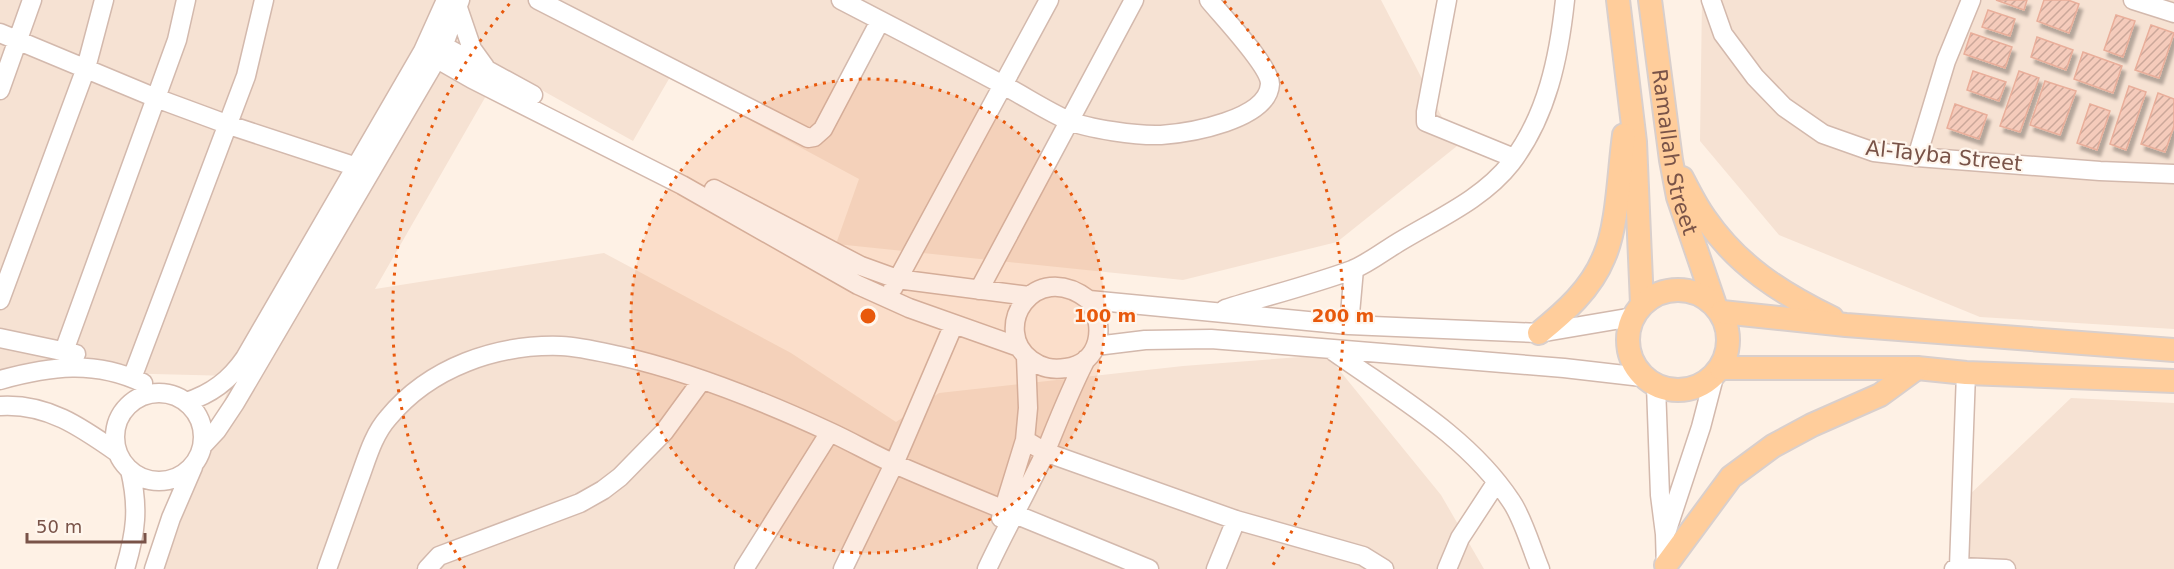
<svg xmlns="http://www.w3.org/2000/svg" width="2174" height="569" font-family="'DejaVu Sans',sans-serif">
	<defs>
		<pattern id="building-hatch" width="6" height="6" patternUnits="userSpaceOnUse" patternTransform="scale(1.5)"><rect width="6" height="6" fill="#f5cbbb"/><path d="M-1 1l2-2M0 6l6-6M5 7l2-2" fill="none" stroke="#cba79a"/></pattern>
		<filter id="shadow"><feDropShadow dx="3.5" dy="6" stdDeviation="1.5" flood-color="#0004"/></filter>
	</defs>
	<rect width="100%" height="100%" fill="#fef1e5"/>
	<!-- residential -->
	<path fill="#f6e2d3" d="M 0,0 L 1381,0 L 1457,146 L 1337,242 L 1183,280 L 836,244 L 859,179 L 670,77 L 633,141 L 502,68 L 375,289 L 604,253 L 791,353 L 896,422 L 939,393 L 1183,366 L 1327,355 L 1441,495 L 1484,569 L 164,569 L 233,376 L 34,371 L 0,381 Z
		M 1702,0 L 2174,0 L 2174,329 L 1980,317 L 1779,235 L 1700,141 Z
		M 2071,398 L 2174,403 L 2174,569 L 1951,569 L 1965,499 Z"/>
	<!-- building -->
	<path fill="url(#building-hatch)" stroke="#e9ae9a" stroke-width="1.5" filter="url(#shadow)" d="M 1996,0 L 2027,0 L 2024,10 Z
		M 2044,0 L 2068,0 L 2079,4 L 2069,33 L 2037,21 Z
		M 1988,10 L 2015,19 L 2010,36 L 1982,27 Z
		M 2116,15 L 2135,21 L 2123,57 L 2104,50 Z
		M 2151,25 L 2174,33 L 2159,78 L 2135,70 Z
		M 1971,33 L 2012,47 L 2005,68 L 1964,54 Z
		M 2037,37 L 2073,50 L 2066,70 L 2031,57 Z
		M 2083,52 L 2122,66 L 2113,93 L 2074,79 Z
		M 1973,71 L 2006,82 L 1999,101 L 1967,90 Z
		M 2019,71 L 2039,78 L 2020,132 L 2000,126 Z
		M 2045,81 L 2076,91 L 2060,135 L 2030,125 Z
		M 2129,86 L 2146,92 L 2126,150 L 2110,144 Z
		M 2158,93 L 2174,99 L 2174,126 L 2165,152 L 2141,144 Z
		M 1955,104 L 1987,115 L 1979,139 L 1947,128 Z
		M 2090,104 L 2110,111 L 2097,150 L 2077,143 Z"/>
	<g fill="none" stroke-linecap="round" stroke-linejoin="round">
		<!-- minor casing -->
		<g stroke="#d3b9ad" stroke-width="21">
			<path id="minor" d="M 538,0 L 808,138 L 814,137 L 823,129 L 880,21
				M 841,0 C 895,28 949,56 1003,85 C 1024,96 1045,110 1067,120 C 1088,129 1138,136 1161,135 C 1189,133 1268,120 1270,84 C 1270,66 1222,16 1209,0
				M 1447,0 L 1426,112 L 1426,122 L 1514,158
				M 1711,0 L 1723,34 L 1755,77 L 1784,107 L 1823,134 L 1874,152 L 1917,157 L 2100,171 L 2174,174
				M 2133,0 L 2174,13
				M 458,8 L 472,49 L 485,67
				M 0,33 L 156,98 L 229,125 L 366,170
				M 429,38 L 533,95
				M 423,51 L 472,79 L 682,185 L 858,285 L 909,308 L 1019,347
				M 0,90 L 32,0
				M 1917,157 L 1946,61 L 1971,0
				M 714,189 L 861,266 L 897,279 L 1029,296
				M 893,288 L 1049,0
				M 979,290 L 1134,0
				M 0,300 L 86,68 L 104,0
				M 1089,300 C 1106,326 1101,363 1066,368 C 1052,370 1042,368 1031,360 C 990,330 1033,257 1089,300 L 1349,325 L 1539,333 L 1633,317
				M 1225,309 C 1267,296 1311,285 1352,270 C 1369,263 1384,251 1399,242 C 1437,219 1483,199 1511,163 C 1547,116 1559,57 1565,0
				M 1349,325 L 1354,269
				M 0,338 L 76,354
				M 1096,346 L 1145,340 L 1211,339 L 1564,368 L 1642,377
				M 64,351 L 177,40 L 186,0
				M 1333,351 C 1396,396 1468,436 1511,501 C 1523,518 1532,550 1540,569
				M 132,378 L 246,76 L 264,0
				M 0,380 C 50,366 95,360 143,383
				M 1656,386 L 1660,495 L 1665,534 L 1666,569
				M115 437a44 44 0 1 1 88 0a44 44 0 1 1-88 0Z
				M 186,402 C 212,394 230,380 245,358 L 423,51 L 446,0
				M 0,406 C 47,403 81,427 118,453
				M 1025,440 L 1045,452 L 1236,520 L 1363,556 L 1384,569
				M 203,445 L 217,430 L 235,403 L 436,60 L 443,47 L 460,0
				M 1001,518 L 1025,440 L 1028,408 L 1026,357
				M 1667,530 L 1701,427 L 1714,377
				M 1959,567 L 1966,373
				M 125,569 C 136,532 139,508 130,470
				M 154,569 L 171,518 L 193,467
				M 327,569 C 337,541 347,513 357,485 C 366,462 372,436 388,418 C 430,367 497,344 561,346 C 581,347 601,352 620,356 C 692,372 763,401 830,432 C 852,442 874,455 897,465 C 980,501 1065,534 1149,569
				M 427,569 L 439,556 L 580,503 L 603,490 L 620,477 L 664,432 L 702,380
				M 744,569 L 830,432
				M 843,569 L 894,464 L 954,324
				M 987,569 C 1005,530 1027,492 1045,453 C 1058,421 1070,390 1086,359
				M 1216,569 L 1236,520
				M 1447,569 L 1460,538 L 1496,483
				M 1954,569 L 1959,567 L 2006,569"/>
		</g>
		<!-- major casing -->
		<g stroke="#d9cfcc" stroke-width="26">
			<g id="major">
				<path d="M 1618,0 L 1635,142 L 1642,304"/>
				<path id="s1" d="M 1650,0 L 1671,160 L 1678,197 L 1714,302"/>
				<path d="M 1682,178 C 1689,191 1696,206 1705,218 C 1738,266 1781,293 1832,318"/>
				<circle cx="1678" cy="340" r="50"/>
				<path d="M 1722,312 L 1846,325 L 2174,350"/>
				<path d="M 1539,333 C 1565,312 1591,289 1604,257 C 1618,226 1619,170 1624,135"/>
				<path d="M 1721,368 L 1917,368 L 1966,373 L 2174,381"/>
				<path d="M 1666,565 L 1731,477 L 1773,446 L 1812,425 L 1880,395 L 1917,368"/>
			</g>
		</g>
		<!-- minor -->
		<use href="#minor" stroke="#fff" stroke-width="18"/>
		<!-- major -->
		<use href="#major" stroke="#ffcd9b" stroke-width="22"/>
	</g>
	<!-- distance rings -->
	<circle cx="868" cy="316" r="237" fill="#e8590c" fill-opacity=".12"/>
	<g fill="none" stroke="#e8590c" stroke-width="3" stroke-dasharray="3 6">
		<circle cx="868" cy="316" r="237"/>
		<path d="M465 568A475 475 0 0 1 512 1M1224 1A475 475 0 0 1 1271 568"/>
	</g>
	<g text-anchor="middle" dominant-baseline="central" stroke-width="4.5" stroke-linejoin="round" paint-order="stroke">
		<!-- street labels -->
		<g font-size="21" fill="#795348" stroke="#fff6ed">
			<text stroke="none"><textPath href="#s1" startOffset="154">Ramallah Street</textPath></text>
			<text transform="translate(1944 156) rotate(6)">Al-Tayba Street</text>
		</g>
	</g>
	<circle cx="868" cy="316" r="9" fill="#e8590c" stroke="#fff6ed" stroke-width="3"/>
	<g font-size="18" text-anchor="middle" font-weight="bold" fill="#e8590c" stroke="#fff6ed" stroke-width="4.5" stroke-linejoin="round" paint-order="stroke">
		<text x="1105" y="322">100 m</text>
		<text x="1343" y="322">200 m</text>
	</g>
	<!-- scale -->
	<path d="M27 533v9h118v-9" fill="none" stroke="#795348" stroke-width="3"/>
	<text x="36" y="533" font-size="18" fill="#795348" stroke="#fff6ed" stroke-width="4.5" paint-order="stroke">50 m</text>
</svg>
